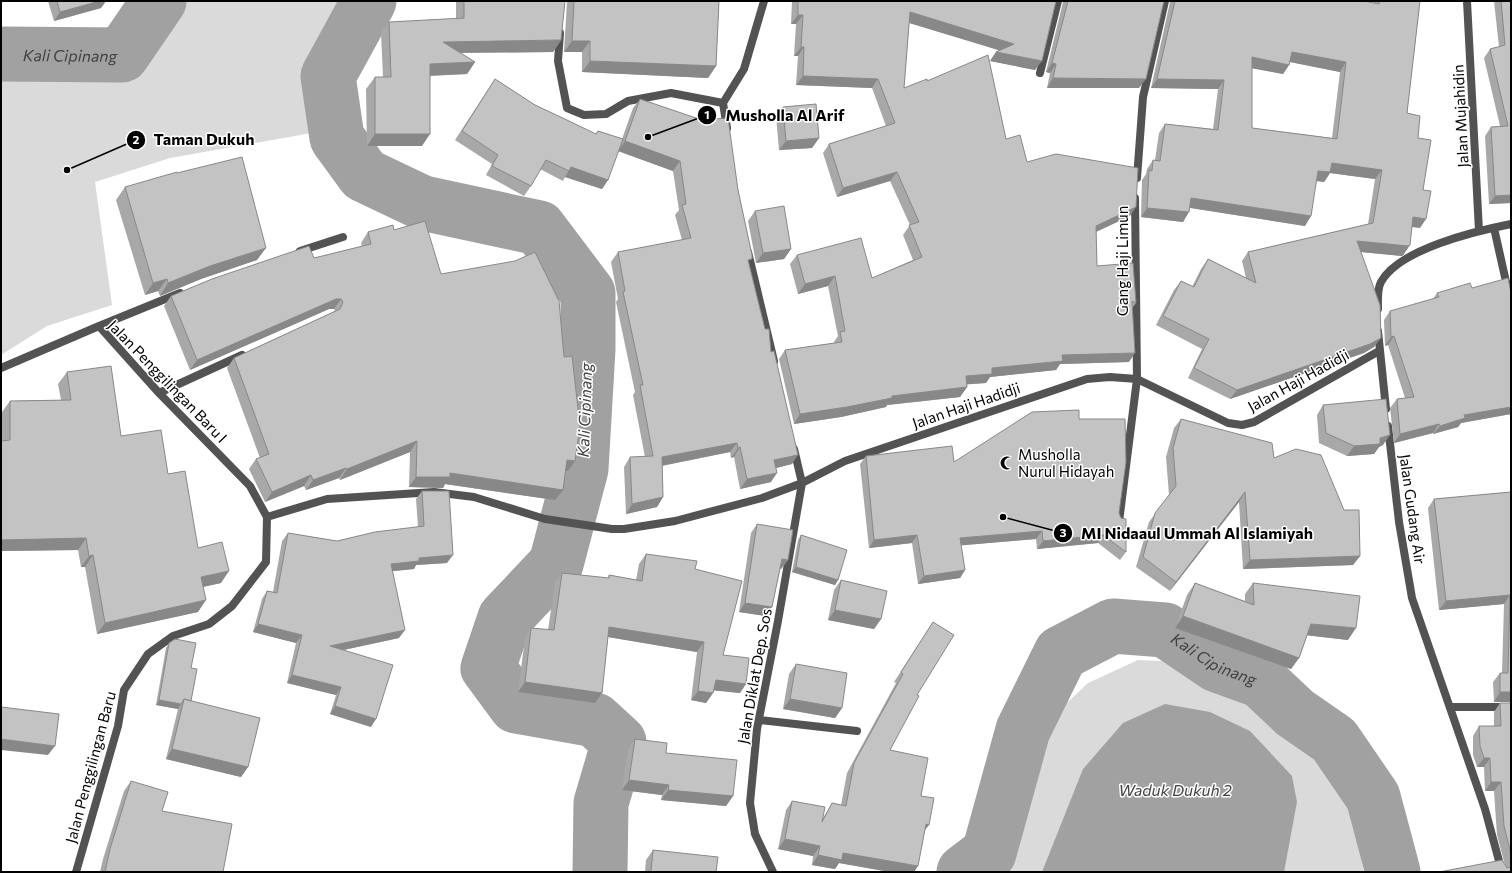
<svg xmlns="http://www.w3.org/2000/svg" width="1512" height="873" font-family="Commissioner,sans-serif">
	<rect width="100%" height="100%" fill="#fff"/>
	<!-- green -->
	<path fill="#dadada" d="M 181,1 L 361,1 L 332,46 L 322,85 L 323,131 L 170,158 L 95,182 L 112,305 L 47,326 L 1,355 L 1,59 L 121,58 C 155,46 166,33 181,1 Z
		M 1138,660 L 1181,662 L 1235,684 L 1306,746 L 1352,812 L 1364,872 L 993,872 L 1015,838 L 1038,755 L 1055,714 L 1088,683 Z"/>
	<!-- water -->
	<path fill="#a1a1a1" d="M 1165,704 L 1210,712 L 1250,731 L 1292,776 L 1297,802 L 1284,872 L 1042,872 L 1083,769 L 1123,723 Z"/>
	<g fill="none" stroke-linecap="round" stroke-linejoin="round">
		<!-- stream -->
		<path stroke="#a1a1a1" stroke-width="9" d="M 358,20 L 387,1"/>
		<!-- river -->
		<g stroke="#a1a1a1" stroke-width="55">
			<path d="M 369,1 L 328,76 L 337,138 L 364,175 L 423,203 L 539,228 L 588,293 L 588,349 L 581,469 L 556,564 L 505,618 L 488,668 L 516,706 L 595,720 L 619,742 L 601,803 L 600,872"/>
			<path id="s1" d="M 1,54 L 122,55 L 159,1"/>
			<path id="s2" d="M 964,872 L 989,853 L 1023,730 L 1061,653 L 1113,626 L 1165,630 L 1217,665 L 1261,681 L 1295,713 L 1334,740 L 1373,797 L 1393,872"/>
		</g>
		<!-- street -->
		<path stroke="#535353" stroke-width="8" d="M 1467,1 L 1479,231
			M 560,33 L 558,61 L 567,108 L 584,115 L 606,114 L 628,101 L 671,93 L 723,103 L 727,128
			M 1040,73 L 1058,1
			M 723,103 L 744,69 L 764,1
			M 1137,178 L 1143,97 L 1165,1
			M 1494,228 L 1511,304
			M 300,251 L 343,237
			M 748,252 L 774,361
			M 1378,309 C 1378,301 1377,289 1381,282 C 1399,249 1476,231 1511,224
			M 99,326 L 180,293
			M 1378,331 L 1386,409
			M 1,368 L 99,326 L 159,393 L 250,486 L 267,517
			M 159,393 L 242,355
			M 1388,426 L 1399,522 L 1412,598 L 1485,809 L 1502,872
			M 1119,522 L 1137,379 L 1135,198
			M 1450,707 L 1511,707
			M 759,720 L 857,731
			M 76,872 L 118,726 L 124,690 L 148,654 L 173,636 L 209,624 L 232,606 L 266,562 L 267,517 L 327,499 L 434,492 L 474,497 L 545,519 L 612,529 L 624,529 L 675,521 L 762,498 L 802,483 L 845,461 L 1087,379 L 1110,377 L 1137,379 L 1228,423 L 1242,425 L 1254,422 L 1379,351
			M 773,872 L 755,834 L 750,803 L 757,729 L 778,621 L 802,483 L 794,449"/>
	</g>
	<!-- wall -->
	<path fill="#a8a8a8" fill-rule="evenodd" d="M 48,1 L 106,1 L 101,8 L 54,21 Z
		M 456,1 L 565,1 L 561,40 L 553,52 L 461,53 L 475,62 L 467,74 L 430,76 L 422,146 L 367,146 L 366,89 L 375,77 L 383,77 L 381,33 L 389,22 L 456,19 Z
		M 567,1 L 720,1 L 719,2 L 716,66 L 708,78 L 582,72 L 582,52 L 564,52 Z
		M 792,1 L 1056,1 L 1035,70 L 990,61 L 996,52 L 999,50 L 909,23 L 904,88 L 927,81 L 1006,139 L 1027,162 L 1130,216 L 1096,232 L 1097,266 L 1136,303 L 1133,307 L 1129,362 L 1060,364 L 1056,370 L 990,377 L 986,383 L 967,384 L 967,387 L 960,397 L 887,405 L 886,407 L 841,417 L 794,424 L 779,359 L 785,350 L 834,343 L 834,342 L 838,336 L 828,286 L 798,294 L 790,264 L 797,255 L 872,278 L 913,260 L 903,235 L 910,225 L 890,181 L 837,197 L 823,153 L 829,144 L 886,126 L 872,88 L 796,85 L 798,56 L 794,56 L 796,24 L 791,24 Z
		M 1063,1 L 1164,1 L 1139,88 L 1047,88 L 1050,73 L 1046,72 L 1063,2 Z
		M 1170,1 L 1364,1 L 1374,3 L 1374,1 L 1420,1 L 1407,113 L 1418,138 L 1423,190 L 1420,228 L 1412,227 L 1404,254 L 1402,256 L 1361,252 L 1374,347 L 1364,353 L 1230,399 L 1188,378 L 1202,349 L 1156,325 L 1174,290 L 1181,281 L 1192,287 L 1201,269 L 1208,259 L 1246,278 L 1242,261 L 1248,252 L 1368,224 L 1375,179 L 1330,173 L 1324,182 L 1316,181 L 1305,226 L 1190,208 L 1183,222 L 1141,217 L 1142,180 L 1146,174 L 1147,169 L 1153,160 L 1155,160 L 1159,133 L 1165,124 L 1213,129 L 1218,89 L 1151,88 L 1170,2 ZM 1290,62 L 1340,72 L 1332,138 L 1252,128 L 1252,68 L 1283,74 L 1289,65 Z
		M 1494,1 L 1511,1 L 1511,203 L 1489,204 L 1485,136 L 1491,127 L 1500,126 L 1484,58 L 1490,49 L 1499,47 Z
		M 495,79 L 535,105 L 595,134 L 598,131 L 622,139 L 633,108 L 640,99 L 738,190 L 749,264 L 765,329 L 771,352 L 792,464 L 776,468 L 771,482 L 740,489 L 734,457 L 731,458 L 730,452 L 662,466 L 663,497 L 657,507 L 626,514 L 624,467 L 630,457 L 645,457 L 633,395 L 635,392 L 616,302 L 618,299 L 611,262 L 618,252 L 682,240 L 675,215 L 679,210 L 673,171 L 618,151 L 608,180 L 602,189 L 565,177 L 563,181 L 540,169 L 531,186 L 524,196 L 486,175 L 492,164 L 455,140 Z
		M 783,107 L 819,138 L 812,148 L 779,150 L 776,116 Z
		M 177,173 L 257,260 L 201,279 L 160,296 L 158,291 L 145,295 L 116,200 L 125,187 Z
		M 755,211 L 791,249 L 784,259 L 756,263 L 748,221 Z
		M 394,230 L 441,274 L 568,471 L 565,471 L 555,500 L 445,484 L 443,488 L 409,487 L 410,452 L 340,480 L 339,478 L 306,490 L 304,486 L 265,502 L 249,469 L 256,459 L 260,458 L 227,368 L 234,358 L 335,311 L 334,309 L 329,309 L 190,370 L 164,306 L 171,296 L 362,246 L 361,243 L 368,232 Z
		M 1472,288 L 1511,293 L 1511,414 L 1461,423 L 1458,427 L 1433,434 L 1433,433 L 1394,443 L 1390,408 L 1397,399 L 1405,398 L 1388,345 L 1385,346 L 1384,320 L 1390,311 L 1433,299 L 1437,293 Z
		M 67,372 L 121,436 L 168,474 L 198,548 L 221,583 L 203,587 L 198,612 L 97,634 L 85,567 L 81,567 L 78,550 L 1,551 L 1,441 L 2,441 L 2,412 L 10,401 L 61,400 L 58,384 Z
		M 1323,405 L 1383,445 L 1379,447 L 1374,454 L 1347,456 L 1319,443 L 1317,415 Z
		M 1079,419 L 1119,513 L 1126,552 L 1120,560 L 1098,543 L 1037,549 L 1036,539 L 961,545 L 965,570 L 960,578 L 918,584 L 912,543 L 869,548 L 860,464 L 866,456 L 954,462 Z
		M 1181,419 L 1274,458 L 1360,556 L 1353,565 L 1243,569 L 1239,502 L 1170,591 L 1136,567 L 1149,522 L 1169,495 L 1166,457 L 1174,428 Z
		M 422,491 L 447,563 L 416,565 L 414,569 L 392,571 L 399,638 L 343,650 L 371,727 L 330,714 L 336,695 L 287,683 L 296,643 L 253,632 L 262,599 L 267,591 L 273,592 L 282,541 L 288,533 L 337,541 L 418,527 L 416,499 Z
		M 1511,492 L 1511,702 L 1494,702 L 1493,682 L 1500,673 L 1502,673 L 1504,604 L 1439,610 L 1428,508 L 1434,499 Z
		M 757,524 L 788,560 L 781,569 L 780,569 L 766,616 L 739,612 L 751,533 Z
		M 801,535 L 838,580 L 835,585 L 792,572 L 798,540 Z
		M 646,554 L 695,569 L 723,655 L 740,693 L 714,690 L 713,693 L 706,703 L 691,700 L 697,652 L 608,637 L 602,693 L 595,703 L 518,692 L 525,638 L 531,628 L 548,630 L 555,582 L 562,573 L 608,578 L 609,575 L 636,580 L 639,564 Z
		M 841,580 L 881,619 L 874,629 L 828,620 L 834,590 Z
		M 1195,583 L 1245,601 L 1245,594 L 1253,583 L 1348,640 L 1307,635 L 1299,658 L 1291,669 L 1175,628 L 1187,595 Z
		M 933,622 L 917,695 L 890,750 L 921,796 L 925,831 L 914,872 L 890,872 L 839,863 L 835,869 L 812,865 L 813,856 L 778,849 L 786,810 L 792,801 L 823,818 L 832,803 L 841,805 L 847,773 L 896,683 L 894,682 Z
		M 169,643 L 191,668 L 191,701 L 248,767 L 241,777 L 166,759 L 178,709 L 156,705 L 166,648 Z
		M 796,664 L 842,708 L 835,718 L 783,709 L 789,674 Z
		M 1500,703 L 1511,703 L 1511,872 L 1439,872 L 1505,865 L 1497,835 L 1494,791 L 1485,791 L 1484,767 L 1477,767 L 1473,755 L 1473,736 L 1479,726 L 1494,726 L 1494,712 Z
		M 635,739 L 666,753 L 733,796 L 726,806 L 661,800 L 662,795 L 622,790 L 628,749 Z
		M 131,781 L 162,811 L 223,872 L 100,872 L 103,859 L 124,791 Z
		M 653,850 L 716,872 L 645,872 L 646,860 Z"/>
	<!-- shaded-wall -->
	<path fill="#888" d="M 100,1 L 106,1 L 101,8 L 54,21 L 60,12 Z
		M 910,12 L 1014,44 L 1008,53 L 903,21 Z
		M 798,15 L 803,15 L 796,24 L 791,24 Z
		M 561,40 L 553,52 L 435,53 L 443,42 Z
		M 572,41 L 590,41 L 582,52 L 564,52 Z
		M 801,47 L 804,47 L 798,56 L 794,56 Z
		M 996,52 L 1042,61 L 1035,70 L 990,61 Z
		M 1292,52 L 1346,62 L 1340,72 L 1285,61 Z
		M 1252,57 L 1289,65 L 1283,74 L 1245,67 Z
		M 590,61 L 716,66 L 708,78 L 582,72 Z
		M 475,62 L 467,74 L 421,76 L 430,64 Z
		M 1052,63 L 1056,64 L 1050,73 L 1046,72 Z
		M 803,76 L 878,79 L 872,88 L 796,85 Z
		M 1053,78 L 1146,79 L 1139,88 L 1047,88 Z
		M 1157,79 L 1224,80 L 1218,89 L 1151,88 Z
		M 375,134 L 430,134 L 422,146 L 367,146 Z
		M 819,138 L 812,148 L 779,150 L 786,141 Z
		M 625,141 L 680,161 L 673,171 L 618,151 Z
		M 1332,163 L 1382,170 L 1375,179 L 1330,173 L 1324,182 L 1311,180 L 1318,171 Z
		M 571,167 L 608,180 L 602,189 L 565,177 Z
		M 897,172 L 890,181 L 837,197 L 843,188 Z
		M 1511,195 L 1511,203 L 1489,204 L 1495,196 Z
		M 1191,198 L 1311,216 L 1305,226 L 1185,207 Z
		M 1136,207 L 1130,216 L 1089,235 L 1096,226 Z
		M 1147,208 L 1189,212 L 1183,222 L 1141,217 Z
		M 1413,217 L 1426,219 L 1420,228 L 1407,226 Z
		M 1357,241 L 1410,245 L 1404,254 L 1402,256 L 1351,251 Z
		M 266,248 L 257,260 L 201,279 L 160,296 L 168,283 L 210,266 Z
		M 791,249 L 784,259 L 756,263 L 763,253 Z
		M 835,276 L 828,286 L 798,294 L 805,284 Z
		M 167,279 L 158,291 L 145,295 L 153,283 Z
		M 336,299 L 341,299 L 334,309 L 329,309 L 190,370 L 197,360 Z
		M 1394,336 L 1388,345 L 1385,346 L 1391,337 Z
		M 1381,338 L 1374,347 L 1364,353 L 1230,399 L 1237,390 Z
		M 1135,353 L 1129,362 L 1060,364 L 1056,370 L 990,377 L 986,383 L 959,385 L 966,376 L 992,368 L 1062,355 Z
		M 967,387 L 960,397 L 887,405 L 886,407 L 841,417 L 794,424 L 800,414 L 892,396 Z
		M 1511,407 L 1511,414 L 1461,423 L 1458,427 L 1433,434 L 1440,426 L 1464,415 Z
		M 1439,424 L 1433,433 L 1394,443 L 1400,434 Z
		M 1390,435 L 1383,445 L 1379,447 L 1374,454 L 1347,456 L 1354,446 Z
		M 417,441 L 410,452 L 340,480 L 347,469 Z
		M 737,443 L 730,452 L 655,467 L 662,457 Z
		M 740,447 L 734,457 L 731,458 L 738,448 Z
		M 798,455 L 792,464 L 768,470 L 774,460 Z
		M 567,460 L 575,461 L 568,471 L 560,470 Z
		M 346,468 L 339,478 L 306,490 L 313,480 Z
		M 450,473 L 563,490 L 555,500 L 445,484 L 443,488 L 409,487 L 416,477 Z
		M 777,473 L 771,482 L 740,489 L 747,479 Z
		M 311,475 L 304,486 L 265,502 L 272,492 Z
		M 1245,492 L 1239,502 L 1170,591 L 1176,582 Z
		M 663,497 L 657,507 L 626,514 L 632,504 Z
		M 1042,531 L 1036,539 L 955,546 L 960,538 Z
		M 917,535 L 912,543 L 869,548 L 874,540 Z
		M 1103,535 L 1098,543 L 1037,549 L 1043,541 Z
		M 86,538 L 78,550 L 1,551 L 1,540 Z
		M 93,555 L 85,567 L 81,567 L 89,556 Z
		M 453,555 L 447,563 L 416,565 L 414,569 L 385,572 L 391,564 L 419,558 Z
		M 1360,556 L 1353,565 L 1243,569 L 1250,560 Z
		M 782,559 L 788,560 L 781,569 L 776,567 Z
		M 796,567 L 838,580 L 835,585 L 792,572 Z
		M 965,570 L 960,578 L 918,584 L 924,576 Z
		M 229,571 L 221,583 L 193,589 L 201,577 Z
		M 1510,595 L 1504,604 L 1439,610 L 1446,601 Z
		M 206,600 L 198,612 L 97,634 L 105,623 Z
		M 745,603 L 772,607 L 766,616 L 739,612 Z
		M 835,610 L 881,619 L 874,629 L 828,620 Z
		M 1183,616 L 1299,658 L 1291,669 L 1175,628 Z
		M 258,624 L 302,635 L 296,643 L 253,632 Z
		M 1311,624 L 1356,628 L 1348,640 L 1304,635 Z
		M 609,627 L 704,642 L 697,652 L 602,636 Z
		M 405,630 L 399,638 L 325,654 L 330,646 Z
		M 292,675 L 341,687 L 336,695 L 287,683 Z
		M 716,680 L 746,684 L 740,693 L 709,690 Z
		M 525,682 L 602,693 L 595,703 L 518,692 Z
		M 698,691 L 713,693 L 706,703 L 691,700 Z
		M 1500,692 L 1511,692 L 1511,702 L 1494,702 Z
		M 790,699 L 842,708 L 835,718 L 783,709 Z
		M 159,700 L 181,704 L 178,709 L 156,705 Z
		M 335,706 L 376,719 L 371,727 L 330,714 Z
		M 1,739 L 55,746 L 48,755 L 1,750 Z
		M 172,749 L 248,767 L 241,777 L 166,759 Z
		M 1484,758 L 1490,758 L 1484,767 L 1477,767 Z
		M 629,780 L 669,785 L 662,795 L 622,790 Z
		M 1491,782 L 1501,782 L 1494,791 L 1485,791 Z
		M 668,790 L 733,796 L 726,806 L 661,800 Z
		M 926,824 L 929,825 L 922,834 Z
		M 785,839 L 820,846 L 813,856 L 778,849 Z
		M 843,853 L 918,866 L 914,872 L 890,872 L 839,863 L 835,869 L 812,865 L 818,855 Z"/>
	<!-- building -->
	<path fill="#c3c3c3" stroke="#888" fill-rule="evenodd" d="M 57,1 L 100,1 L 60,12 Z
		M 464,1 L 565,1 L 561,40 L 443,42 L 475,62 L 430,64 L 430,134 L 375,134 L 375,77 L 391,77 L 389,22 L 464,18 Z
		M 574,1 L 719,1 L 716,66 L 590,61 L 590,41 L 572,41 Z
		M 798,1 L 1056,1 L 1042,61 L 996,52 L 1014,44 L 910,12 L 904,88 L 927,79 L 927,81 L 988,55 L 1006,139 L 1020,135 L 1027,162 L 1056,154 L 1138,168 L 1136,207 L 1096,226 L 1097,266 L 1133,263 L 1136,303 L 1132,301 L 1135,353 L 1062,355 L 1063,361 L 992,368 L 992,374 L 966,376 L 967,387 L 892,396 L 892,398 L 847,407 L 800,414 L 785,350 L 842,342 L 840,332 L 845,331 L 835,276 L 805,284 L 797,255 L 861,238 L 872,278 L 922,257 L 909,225 L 919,222 L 897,172 L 843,188 L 829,144 L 895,123 L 878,79 L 803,76 L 804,47 L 801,47 L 803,15 L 798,15 Z
		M 1068,1 L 1164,1 L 1146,79 L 1053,78 L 1056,64 L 1052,63 Z
		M 1175,1 L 1364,1 L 1379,4 L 1380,1 L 1420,1 L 1407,113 L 1420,116 L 1418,138 L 1431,140 L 1423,190 L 1431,191 L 1426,219 L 1413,217 L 1410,245 L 1408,246 L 1357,241 L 1380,305 L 1381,338 L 1370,344 L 1237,390 L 1194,368 L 1209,339 L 1163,316 L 1181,281 L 1194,287 L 1208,259 L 1256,283 L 1248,252 L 1373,223 L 1382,170 L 1332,163 L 1330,172 L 1318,171 L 1311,216 L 1191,198 L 1189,212 L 1147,208 L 1149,170 L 1152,171 L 1153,160 L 1160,161 L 1165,124 L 1218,130 L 1224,80 L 1157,79 ZM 1292,52 L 1346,62 L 1337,139 L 1252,128 L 1252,57 L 1289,65 Z
		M 1501,1 L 1511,1 L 1511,195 L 1495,196 L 1491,127 L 1508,126 L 1490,49 L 1505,45 Z
		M 495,79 L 535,105 L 569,121 L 596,134 L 598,131 L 623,139 L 608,180 L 571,167 L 569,171 L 546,160 L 531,186 L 492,166 L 498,155 L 462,131 Z
		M 640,99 L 702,120 L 728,118 L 738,190 L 752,255 L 752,259 L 748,260 L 765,329 L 769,329 L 771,352 L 774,351 L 798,455 L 774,460 L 777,473 L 747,479 L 740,447 L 738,448 L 737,443 L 662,457 L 663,497 L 632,504 L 630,457 L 653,456 L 640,385 L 643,385 L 623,292 L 625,291 L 618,252 L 691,238 L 682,205 L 686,204 L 680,161 L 625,141 Z
		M 816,104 L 819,138 L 786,141 L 783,107 Z
		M 242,157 L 266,248 L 210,266 L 168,283 L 167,279 L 153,283 L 125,187 L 177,172 L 177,173 Z
		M 784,206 L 791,249 L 763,253 L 755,211 Z
		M 425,221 L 441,274 L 515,261 L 535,252 L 559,301 L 564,357 L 572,356 L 580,426 L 575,461 L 567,460 L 563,490 L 450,473 L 450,477 L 416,477 L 417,441 L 347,469 L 346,468 L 313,480 L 311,475 L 272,492 L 256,459 L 269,454 L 234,358 L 340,309 L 343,302 L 341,299 L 336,299 L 197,360 L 171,296 L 212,279 L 309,246 L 314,258 L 371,244 L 368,232 L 393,225 L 394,230 Z
		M 1508,278 L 1511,293 L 1511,407 L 1464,415 L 1465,418 L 1440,426 L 1439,424 L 1400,434 L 1397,399 L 1414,397 L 1394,336 L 1391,337 L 1390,311 L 1439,297 L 1437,293 L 1470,283 L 1472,288 Z
		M 111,366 L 121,436 L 161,430 L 168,474 L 185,471 L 198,548 L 222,542 L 229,571 L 201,577 L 206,600 L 105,623 L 93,555 L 89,556 L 86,538 L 1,540 L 1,441 L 10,440 L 10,401 L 71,400 L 67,372 Z
		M 1386,399 L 1390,435 L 1380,438 L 1380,444 L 1354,446 L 1326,433 L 1323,405 Z
		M 1079,410 L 1079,419 L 1125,419 L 1126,462 L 1119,513 L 1121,518 L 1126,519 L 1126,552 L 1103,535 L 1043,541 L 1042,531 L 960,538 L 965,570 L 924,576 L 917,535 L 874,540 L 866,456 L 952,446 L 954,462 L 1032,412 Z
		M 1181,419 L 1272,443 L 1274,458 L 1296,449 L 1321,455 L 1344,510 L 1359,510 L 1360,556 L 1250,560 L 1245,492 L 1176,582 L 1143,557 L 1155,513 L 1176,486 L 1173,448 Z
		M 422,491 L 449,491 L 453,555 L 419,558 L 419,561 L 391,564 L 405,630 L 330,646 L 393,665 L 376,719 L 335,706 L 341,687 L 292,675 L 302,635 L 258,624 L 267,591 L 277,593 L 288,533 L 337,541 L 375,532 L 424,526 Z
		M 1511,492 L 1511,692 L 1500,692 L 1500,673 L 1508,673 L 1510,595 L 1446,601 L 1434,499 Z
		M 757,524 L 793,530 L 788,560 L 782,559 L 772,607 L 745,603 Z
		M 801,535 L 847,550 L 838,580 L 796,567 Z
		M 646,554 L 697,561 L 695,569 L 742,581 L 723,655 L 749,658 L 746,684 L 716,680 L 713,693 L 698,691 L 704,642 L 609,627 L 602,693 L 525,682 L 531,628 L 554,630 L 562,573 L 609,578 L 609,575 L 642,581 Z
		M 841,580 L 887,591 L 881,619 L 835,610 Z
		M 1195,583 L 1254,605 L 1253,583 L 1360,596 L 1356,628 L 1311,624 L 1299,658 L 1183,616 Z
		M 933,622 L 954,635 L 917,695 L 919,696 L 890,750 L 928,758 L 921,796 L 934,798 L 929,825 L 926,824 L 918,866 L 843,853 L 842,860 L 818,855 L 820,846 L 785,839 L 792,801 L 825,807 L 822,822 L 832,803 L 846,806 L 854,763 L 903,674 L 901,672 Z
		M 175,639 L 196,643 L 191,668 L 197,669 L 191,701 L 184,699 L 181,704 L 159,700 L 169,643 Z
		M 796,664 L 847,673 L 842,708 L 790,699 Z
		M 184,699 L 260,718 L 248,767 L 172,749 Z
		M 1500,703 L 1511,703 L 1511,854 L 1504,826 L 1501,782 L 1491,782 L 1490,758 L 1484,758 L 1480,746 L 1479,726 L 1501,726 Z
		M 1,707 L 59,714 L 55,746 L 1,739 Z
		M 635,739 L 667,743 L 666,753 L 737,760 L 733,796 L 668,790 L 669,785 L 629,780 Z
		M 131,781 L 168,792 L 162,811 L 232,824 L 223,872 L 105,872 L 110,849 Z
		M 653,850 L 718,857 L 716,872 L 651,872 Z
		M 1502,860 L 1507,868 L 1511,867 L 1511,872 L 1439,872 Z"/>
	<!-- icons -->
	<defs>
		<g id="mosque-bare" transform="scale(1.08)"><path d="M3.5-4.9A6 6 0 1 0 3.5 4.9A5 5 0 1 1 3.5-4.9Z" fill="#000" stroke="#fff" stroke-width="2.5" paint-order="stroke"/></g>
	</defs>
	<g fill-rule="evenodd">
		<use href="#mosque-bare" x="1007" y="463"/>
	</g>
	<g text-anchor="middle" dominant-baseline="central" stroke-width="3" stroke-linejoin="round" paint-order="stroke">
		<!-- street labels -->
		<g font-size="15" fill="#000" stroke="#fff">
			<text transform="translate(1460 116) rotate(-93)">Jalan Mujahidin</text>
			<text transform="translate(1122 261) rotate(-90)">Gang Haji Limun</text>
			<text transform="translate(1298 380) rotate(-29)">Jalan Haji Hadidji</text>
			<text transform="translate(168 381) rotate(46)">Jalan Penggilingan Baru I</text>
			<text transform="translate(966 405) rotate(-19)">Jalan Haji Hadidji</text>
			<text transform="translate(1413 509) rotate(82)">Jalan Gudang Air</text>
			<text transform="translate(754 676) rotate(-80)">Jalan Diklat Dep. Sos</text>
			<text transform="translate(90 767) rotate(-75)">Jalan Penggilingan Baru</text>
		</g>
		<!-- poi labels -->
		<g font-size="15" fill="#000" stroke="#fff" text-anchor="start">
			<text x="1018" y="454">Musholla<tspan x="1018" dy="17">Nurul Hidayah</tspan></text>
		</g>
		<!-- water labels -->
		<g font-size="16" font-style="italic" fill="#424242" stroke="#fff">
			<text stroke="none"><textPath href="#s1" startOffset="69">Kali Cipinang</textPath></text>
			<text transform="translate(584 410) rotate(-88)">Kali Cipinang</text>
			<text stroke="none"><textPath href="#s2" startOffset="413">Kali Cipinang</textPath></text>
			<text x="1175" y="789">Waduk Dukuh 2</text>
		</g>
	</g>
	<!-- callouts -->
	<path fill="none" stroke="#000" stroke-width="1.5" d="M648 137L707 115M67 170L136 140M1003 517L1063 533"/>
	<g fill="#000" stroke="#fff" stroke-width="1.5">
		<circle cx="648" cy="137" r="4"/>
		<circle cx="67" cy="170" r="4"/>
		<circle cx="1003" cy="517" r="4"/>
		<circle cx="707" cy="115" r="10"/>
		<circle cx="136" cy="140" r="10"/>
		<circle cx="1063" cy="533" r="10"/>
	</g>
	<g font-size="12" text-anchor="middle" font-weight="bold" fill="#fff">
		<text x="707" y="119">1</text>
		<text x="136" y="144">2</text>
		<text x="1063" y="537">3</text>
	</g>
	<g font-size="16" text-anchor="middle" font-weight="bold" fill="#000" stroke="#fff" stroke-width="3" stroke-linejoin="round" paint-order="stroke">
		<text x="785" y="121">Musholla Al Arif</text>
		<text x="204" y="145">Taman Dukuh</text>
		<text x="1197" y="539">MI Nidaaul Ummah Al Islamiyah</text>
	</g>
	<!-- border -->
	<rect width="1512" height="873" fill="none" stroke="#000000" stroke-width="4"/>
</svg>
